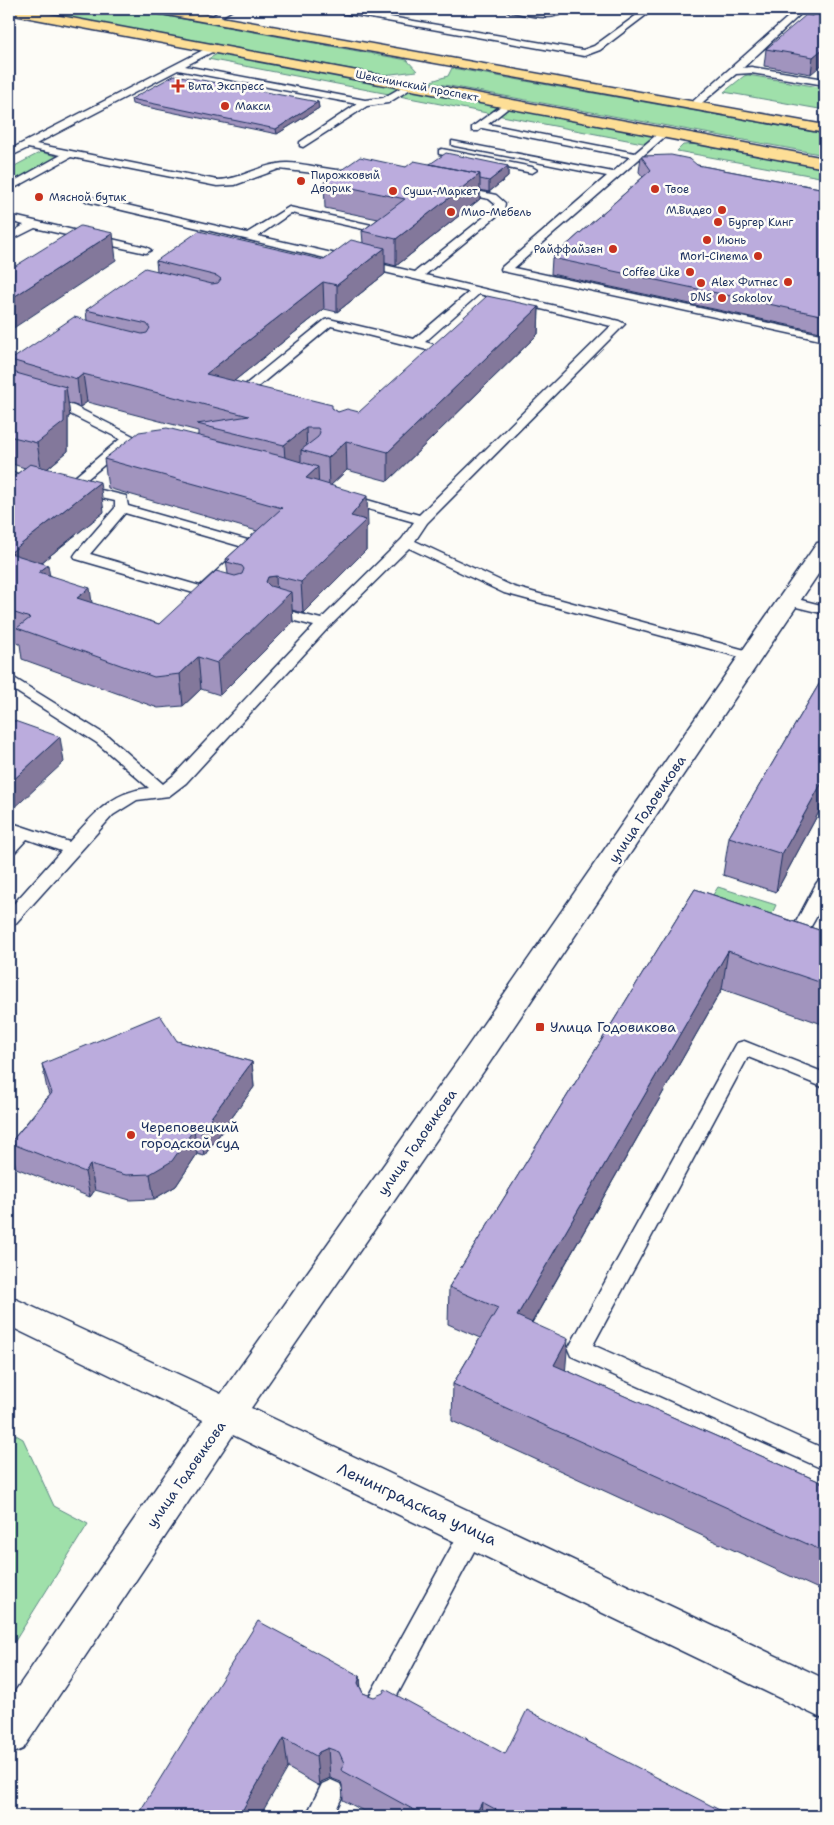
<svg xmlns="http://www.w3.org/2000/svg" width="834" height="1825" font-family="'Shantell Sans',sans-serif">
	<rect width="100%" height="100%" fill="#fdfcf7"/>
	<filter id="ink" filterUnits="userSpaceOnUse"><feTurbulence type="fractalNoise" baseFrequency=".02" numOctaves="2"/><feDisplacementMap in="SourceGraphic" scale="10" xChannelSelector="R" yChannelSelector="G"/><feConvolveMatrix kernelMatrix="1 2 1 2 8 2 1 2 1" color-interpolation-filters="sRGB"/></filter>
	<g filter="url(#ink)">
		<!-- green -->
		<path fill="#9fe0aa" stroke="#5d8884" d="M 24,9 L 128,9 L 407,60 L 417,71 L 383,75 Z
			M 223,51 L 504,105 L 492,114 L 208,59 Z
			M 452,68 L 825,134 L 825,155 L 428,82 L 448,76 Z
			M 748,75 L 825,88 L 825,110 L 724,92 L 744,76 Z
			M 509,106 L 659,135 L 648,144 L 497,115 Z
			M 697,144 L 825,168 L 825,178 L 677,151 L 683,145 Z
			M 41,152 L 60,157 L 9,184 L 9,169 Z
			M 718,887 L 776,905 L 762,935 L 700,915 Z
			M 9,1431 L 23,1439 L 54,1506 L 88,1524 L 15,1641 L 9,1644 Z"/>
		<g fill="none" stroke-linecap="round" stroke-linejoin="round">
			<!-- service casing -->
			<g stroke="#1b2f5e" stroke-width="3">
				<path id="service" d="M 224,9 L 234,9 L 214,21 L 207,19 Z
					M 327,9 L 344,9 L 583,50 L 594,46 L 645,9 L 654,9 L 600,50 L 584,56 L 331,11 Z
					M 503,9 C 519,8 535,13 550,12 C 557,12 562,9 569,9 C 553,24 526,14 507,11 Z
					M 797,9 L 806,9 L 743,68 L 751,67 L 825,79 L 825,85 L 751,73 L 736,74 L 697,107 L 691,107 L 691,103 Z
					M 213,45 L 216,46 L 216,50 L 185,66 L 365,100 L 383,98 L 409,83 L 412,82 L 417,85 L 388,103 L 367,106 L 303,147 L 300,146 L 300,142 L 357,104 L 178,70 L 36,144 L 217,180 C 238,180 256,167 277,164 C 295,160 320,169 339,170 C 347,170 359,166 365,172 L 360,175 L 339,176 L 279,169 L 235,185 L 217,186 L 71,157 L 9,191 L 9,184 L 61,155 L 28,148 L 9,157 L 9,150 Z
					M 509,100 L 514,103 L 512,105 L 488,124 L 635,153 L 661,131 L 664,130 L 669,133 L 514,268 L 825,335 L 825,341 L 502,271 L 501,269 L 502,267 L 607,176 L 455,146 L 452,145 L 452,141 L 613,172 L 630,157 L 482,128 L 478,131 L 472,131 L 472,127 Z
					M 442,149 L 532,167 L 537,170 L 532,173 L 439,154 L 439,150 Z
					M 457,187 L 496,195 L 505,203 L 504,210 L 425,275 L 619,321 L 625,324 L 427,523 L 415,541 L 514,587 L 756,653 L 758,656 L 756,659 L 751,660 L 504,593 L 409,548 L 329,627 L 186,783 L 169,796 L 137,800 L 113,815 L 15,924 L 9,926 L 9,909 L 61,851 L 27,839 L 15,852 L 9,853 L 9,838 L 13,834 L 9,833 L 9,822 L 69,842 C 94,815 110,792 149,788 L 97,743 L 9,687 L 9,677 L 14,678 L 109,737 L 163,784 L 174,775 L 314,626 L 272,615 L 270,612 L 272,609 L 277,608 L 321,619 L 402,539 L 414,522 L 340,501 L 338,498 L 340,495 L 350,495 L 419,515 L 611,326 L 479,294 L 425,342 L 439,346 L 441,348 L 439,350 L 435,352 L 331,326 L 248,395 L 250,398 L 248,401 L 238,401 L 232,397 L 234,394 L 325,320 L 329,319 L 414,339 L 469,292 L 88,202 L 83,199 L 88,196 L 247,233 L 289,207 L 381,227 L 385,228 L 386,230 L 372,239 L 367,236 L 372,231 L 291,213 L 258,236 L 415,272 L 494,209 L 495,204 L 489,199 L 453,192 L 452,190 Z
					M 9,215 L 146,247 L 151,250 L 146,253 L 90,241 L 80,242 L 80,238 L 35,228 L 9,241 L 9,234 L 24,225 L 9,221 Z
					M 9,388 L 74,406 L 139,439 L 156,443 L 157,446 L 151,450 L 129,444 L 80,485 L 126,496 L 128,506 L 258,543 L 260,546 L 258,549 L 213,590 L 221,592 L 223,595 L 221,598 L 211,598 L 76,559 L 74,556 L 76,553 L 115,508 L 115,501 L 65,490 L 63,487 L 120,439 L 66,412 L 9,396 ZM 125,513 L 243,547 L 200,586 L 90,554 Z
					M 9,472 L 40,479 L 42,482 L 35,486 L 9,480 Z
					M 789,597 L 825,606 L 825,614 L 784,604 L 782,601 L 784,598 Z
					M 825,878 C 826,899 821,910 810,928 L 804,930 L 798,928 L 795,924 L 816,884 L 819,880 Z
					M 744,1041 L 825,1073 L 825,1088 L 748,1057 L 593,1345 L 825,1449 L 825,1470 L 571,1356 L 568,1349 L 737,1043 Z
					M 473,1519 L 481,1522 L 485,1530 L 481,1538 L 384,1720 L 375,1724 L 366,1720 L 362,1711 L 366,1702 L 465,1522 Z
					M 331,1780 L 340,1784 L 344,1793 L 333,1816 L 306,1816 L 322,1784 Z"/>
			</g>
			<!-- tertiary casing -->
			<g stroke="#1b2f5e" stroke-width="3">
				<path id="tertiary" d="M 825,542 L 825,564 L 488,1065 L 251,1408 L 825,1679 L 825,1720 L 233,1435 L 23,1749 L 9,1755 L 9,1700 L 203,1420 L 9,1326 L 9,1296 L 221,1394 L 466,1049 L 817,543 Z"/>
			</g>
			<!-- primary casing -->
			<g stroke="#1b2f5e" stroke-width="3">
				<path id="primary" d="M 9,9 L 23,9 L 825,158 L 825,168 L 9,14 Z
					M 149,9 L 176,9 L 825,125 L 825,133 L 156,13 Z"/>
			</g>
			<!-- service -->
			<use href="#service" fill="#fdfcf7" fill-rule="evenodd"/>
			<!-- tertiary -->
			<use href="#tertiary" fill="#fdfcf7" fill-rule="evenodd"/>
			<!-- primary -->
			<use href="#primary" fill="#fdde96" fill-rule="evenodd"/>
		</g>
		<!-- wall -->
		<path fill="#a194be" stroke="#1b2f5e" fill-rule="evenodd" d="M 824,12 L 811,74 L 764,66 L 766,49 L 812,16 Z
			M 131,99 L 318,102 L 319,108 L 277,134 L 132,104 Z
			M 641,156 L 697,165 L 825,189 L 825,333 L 551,274 L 552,258 L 643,177 L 639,172 Z
			M 430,164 L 508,166 L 508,177 L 489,192 L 480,190 L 480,199 L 396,266 L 385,263 L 385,274 L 337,312 L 324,309 L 234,381 L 332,408 L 338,412 L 359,412 L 539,307 L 538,334 L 388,481 L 347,470 L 331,485 L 368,526 L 366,528 L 366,550 L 303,613 L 292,610 L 293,622 L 220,695 L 201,689 L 183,706 L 158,708 L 22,659 L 20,644 L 9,640 L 9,480 L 25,468 L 9,463 L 9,371 L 13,372 L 11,360 L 87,321 L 86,310 L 157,271 L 156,261 L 324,260 L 363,243 L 362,231 L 378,219 L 325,208 L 324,182 L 406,167 ZM 87,402 L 198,431 L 198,435 L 104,459 L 108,488 L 257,531 L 226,559 L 228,574 L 159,624 L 92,603 L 50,575 L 41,563 L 104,512 L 47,469 L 68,451 L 68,417 L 70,416 L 68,403 L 80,407 Z
			M 825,674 L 825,801 L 776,892 L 723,875 L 729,837 Z
			M 695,889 L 825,932 L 825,1025 L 722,989 L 532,1323 L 565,1370 L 825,1484 L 825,1592 L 452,1421 L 453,1384 L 480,1338 L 448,1324 L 449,1287 Z
			M 177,1041 L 252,1062 L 254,1087 L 204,1156 L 197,1154 L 176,1186 L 154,1199 L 130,1200 L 95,1190 L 90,1197 L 16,1168 L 10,1143 L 49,1095 L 47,1089 L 42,1064 Z
			M 360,1676 L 361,1689 L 363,1693 L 505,1754 L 731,1816 L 373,1816 L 343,1800 L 342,1785 L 341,1782 L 330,1778 L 321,1782 L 319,1786 L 288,1768 L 137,1816 Z"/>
		<!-- shaded-wall -->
		<path fill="#83789b" stroke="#1b2f5e" d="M 825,47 L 825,62 L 811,74 L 813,57 Z
			M 318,102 L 319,108 L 277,134 L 276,129 Z
			M 508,166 L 508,177 L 489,192 L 489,181 Z
			M 480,174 L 480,199 L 396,266 L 396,239 Z
			M 113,233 L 116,260 L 9,331 L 9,300 Z
			M 385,248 L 385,274 L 337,312 L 337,285 Z
			M 323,282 L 324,309 L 208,402 L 206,374 Z
			M 539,307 L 538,334 L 388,481 L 388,452 Z
			M 83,374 L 87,402 L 80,407 L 77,379 Z
			M 66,387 L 70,416 L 68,417 L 68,451 L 42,473 L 37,443 L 64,389 Z
			M 306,428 L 307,452 L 301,450 L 301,461 L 286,474 L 284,445 Z
			M 346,441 L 347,470 L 329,487 L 328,458 Z
			M 318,467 L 319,496 L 306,478 Z
			M 100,482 L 104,512 L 16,583 L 10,553 Z
			M 367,496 L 368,526 L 366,528 L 366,550 L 303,613 L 301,582 L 351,516 Z
			M 48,565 L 53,595 L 39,572 Z
			M 276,576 L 277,605 L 291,592 L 293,622 L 220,695 L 217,663 L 266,582 L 268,577 Z
			M 90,588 L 94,618 L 77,598 Z
			M 198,657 L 201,689 L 183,706 L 180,674 Z
			M 60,737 L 64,762 L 9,813 L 9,784 Z
			M 825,777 L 825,801 L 776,892 L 782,854 Z
			M 728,951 L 722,989 L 514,1354 L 517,1316 Z
			M 252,1062 L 254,1087 L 204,1156 L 201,1131 Z
			M 194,1129 L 197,1154 L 176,1186 L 154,1199 L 150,1174 Z
			M 90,1165 L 95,1190 L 90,1197 L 85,1172 Z
			M 568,1339 L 565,1376 L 554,1365 Z
			M 360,1676 L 362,1707 L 358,1683 Z
			M 284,1738 L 288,1768 L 260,1816 L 239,1816 Z
			M 328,1748 L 330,1778 L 321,1782 L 319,1786 L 316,1756 L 319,1752 Z
			M 482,1802 L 481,1816 L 475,1816 Z"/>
		<!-- building -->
		<path fill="#bbacdd" stroke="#1b2f5e" d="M 818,11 L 824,12 L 825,11 L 825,47 L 813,57 L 766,49 L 806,15 L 812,16 Z
			M 175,75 L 318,102 L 276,129 L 131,99 Z
			M 446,153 L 508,166 L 489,181 L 480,179 L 480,174 L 430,164 Z
			M 671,155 L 690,159 L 697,165 L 825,189 L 825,316 L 552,258 L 651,170 L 641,156 Z
			M 360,157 L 406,167 L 414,161 L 480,174 L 396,239 L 362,231 L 405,199 L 324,182 Z
			M 80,226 L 113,233 L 9,300 L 9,270 Z
			M 199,231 L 324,260 L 351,240 L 385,248 L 337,285 L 323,282 L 206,374 L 332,405 L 332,408 L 338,412 L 347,409 L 359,412 L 487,296 L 539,307 L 388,452 L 346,441 L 328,458 L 301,450 L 318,437 L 320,432 L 318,428 L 306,428 L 284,445 L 197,424 L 249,416 L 83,374 L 77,379 L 11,360 L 74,317 L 142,334 L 147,333 L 150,328 L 147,324 L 86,310 L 145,268 L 212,284 L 218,283 L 221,279 L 217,276 L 156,261 Z
			M 9,371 L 66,387 L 64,389 L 64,422 L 37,443 L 9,436 Z
			M 167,428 L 281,456 L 318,467 L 306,478 L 367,496 L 351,516 L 366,520 L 301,582 L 276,576 L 268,577 L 266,582 L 270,586 L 291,592 L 217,663 L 198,657 L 180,674 L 154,677 L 17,628 L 30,618 L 9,611 L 9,480 L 30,464 L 100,482 L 10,553 L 48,565 L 39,572 L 90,588 L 77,598 L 159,624 L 216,571 L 235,576 L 242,574 L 244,569 L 242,566 L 227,562 L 230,559 L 226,559 L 282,508 L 104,459 L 139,432 Z
			M 825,674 L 825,777 L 782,854 L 729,837 Z
			M 9,719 L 60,737 L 9,784 Z
			M 695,889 L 825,932 L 825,984 L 728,951 L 517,1316 L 568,1339 L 554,1365 L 825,1484 L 825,1552 L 453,1384 L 498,1308 L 449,1287 Z
			M 160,1015 L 177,1041 L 252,1062 L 201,1131 L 194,1129 L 172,1161 L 150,1174 L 126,1175 L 90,1165 L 85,1172 L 10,1143 L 52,1093 L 42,1064 Z
			M 258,1621 L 360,1676 L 358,1683 L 363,1693 L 374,1697 L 383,1693 L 385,1689 L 505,1754 L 527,1710 L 731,1816 L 508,1816 L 482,1802 L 475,1816 L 425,1816 L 341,1770 L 344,1763 L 339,1752 L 328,1748 L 319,1752 L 316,1756 L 284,1738 L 239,1816 L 137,1816 Z"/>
	</g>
	<!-- markers -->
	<g fill="#c8321e" stroke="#fdfcf7" stroke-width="2">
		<path d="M175.5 78.5h5v5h5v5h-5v5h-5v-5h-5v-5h5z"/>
		<circle cx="225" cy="106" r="5"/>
		<circle cx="301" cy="181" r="5"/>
		<circle cx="655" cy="189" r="5"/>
		<circle cx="393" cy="191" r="5"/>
		<circle cx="39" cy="197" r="5"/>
		<circle cx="722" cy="210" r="5"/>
		<circle cx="451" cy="212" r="5"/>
		<circle cx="718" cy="222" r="5"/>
		<circle cx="707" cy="240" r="5"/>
		<circle cx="613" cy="249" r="5"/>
		<circle cx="758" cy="256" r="5"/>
		<circle cx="690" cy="272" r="5"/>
		<circle cx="788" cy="282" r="5"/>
		<circle cx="701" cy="283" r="5"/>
		<circle cx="722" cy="298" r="5"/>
		<rect x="535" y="1022" width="10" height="10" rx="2.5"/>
		<circle cx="131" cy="1135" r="5"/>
	</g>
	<g text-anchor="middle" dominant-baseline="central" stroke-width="5" stroke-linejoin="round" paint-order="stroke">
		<!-- far-poi labels -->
		<g font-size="11" fill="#1b2f5e" stroke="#fdfcf7" text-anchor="start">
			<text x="188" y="86">Вита Экспресс</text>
			<text x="235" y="106">Макси</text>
			<text x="311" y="175">Пирожковый<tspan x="311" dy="13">Дворик</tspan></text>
			<text x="665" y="189">Твое</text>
			<text x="403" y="191">Суши-Маркет</text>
			<text x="49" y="197">Мясной бутик</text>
			<text x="712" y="210" text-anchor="end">М.Видео</text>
			<text x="461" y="212">Мио-Мебель</text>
			<text x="728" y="222">Бургер Кинг</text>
			<text x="717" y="240">Июнь</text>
			<text x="603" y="249" text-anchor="end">Райффайзен</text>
			<text x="748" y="256" text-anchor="end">Mori-Cinema</text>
			<text x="680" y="272" text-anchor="end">Coffee Like</text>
			<text x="778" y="282" text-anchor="end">Alex Фитнес</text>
			<text x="701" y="297" text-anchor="middle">DNS</text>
			<text x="732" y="298">Sokolov</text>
		</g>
		<!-- far-street labels -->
		<g font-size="11" fill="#1b2f5e" stroke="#fdfcf7">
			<text transform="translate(417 86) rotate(11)">Шекснинский проспект</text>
		</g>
		<!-- street labels -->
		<g font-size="14" fill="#1b2f5e" stroke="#fdfcf7">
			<text transform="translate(647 809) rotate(-56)">улица Годовикова</text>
			<text transform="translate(417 1142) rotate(-55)">улица Годовикова</text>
			<text transform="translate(186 1474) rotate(-55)">улица Годовикова</text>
		</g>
		<!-- poi labels -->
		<g font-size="14" fill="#1b2f5e" stroke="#fdfcf7" text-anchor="start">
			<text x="550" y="1027">Улица Годовикова</text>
			<text x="141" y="1127">Череповецкий<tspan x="141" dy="16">городской суд</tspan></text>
		</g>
		<!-- near-street labels -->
		<g font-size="16" fill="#1b2f5e" stroke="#fdfcf7">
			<text transform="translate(417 1504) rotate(25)">Ленинградская улица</text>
		</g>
	</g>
	<!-- margin -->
	<rect width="834" height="1825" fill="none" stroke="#fdfcf7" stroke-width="30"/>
	<rect x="15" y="15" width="804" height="1795" fill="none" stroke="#1b2f5e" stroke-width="2" filter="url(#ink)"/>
</svg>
